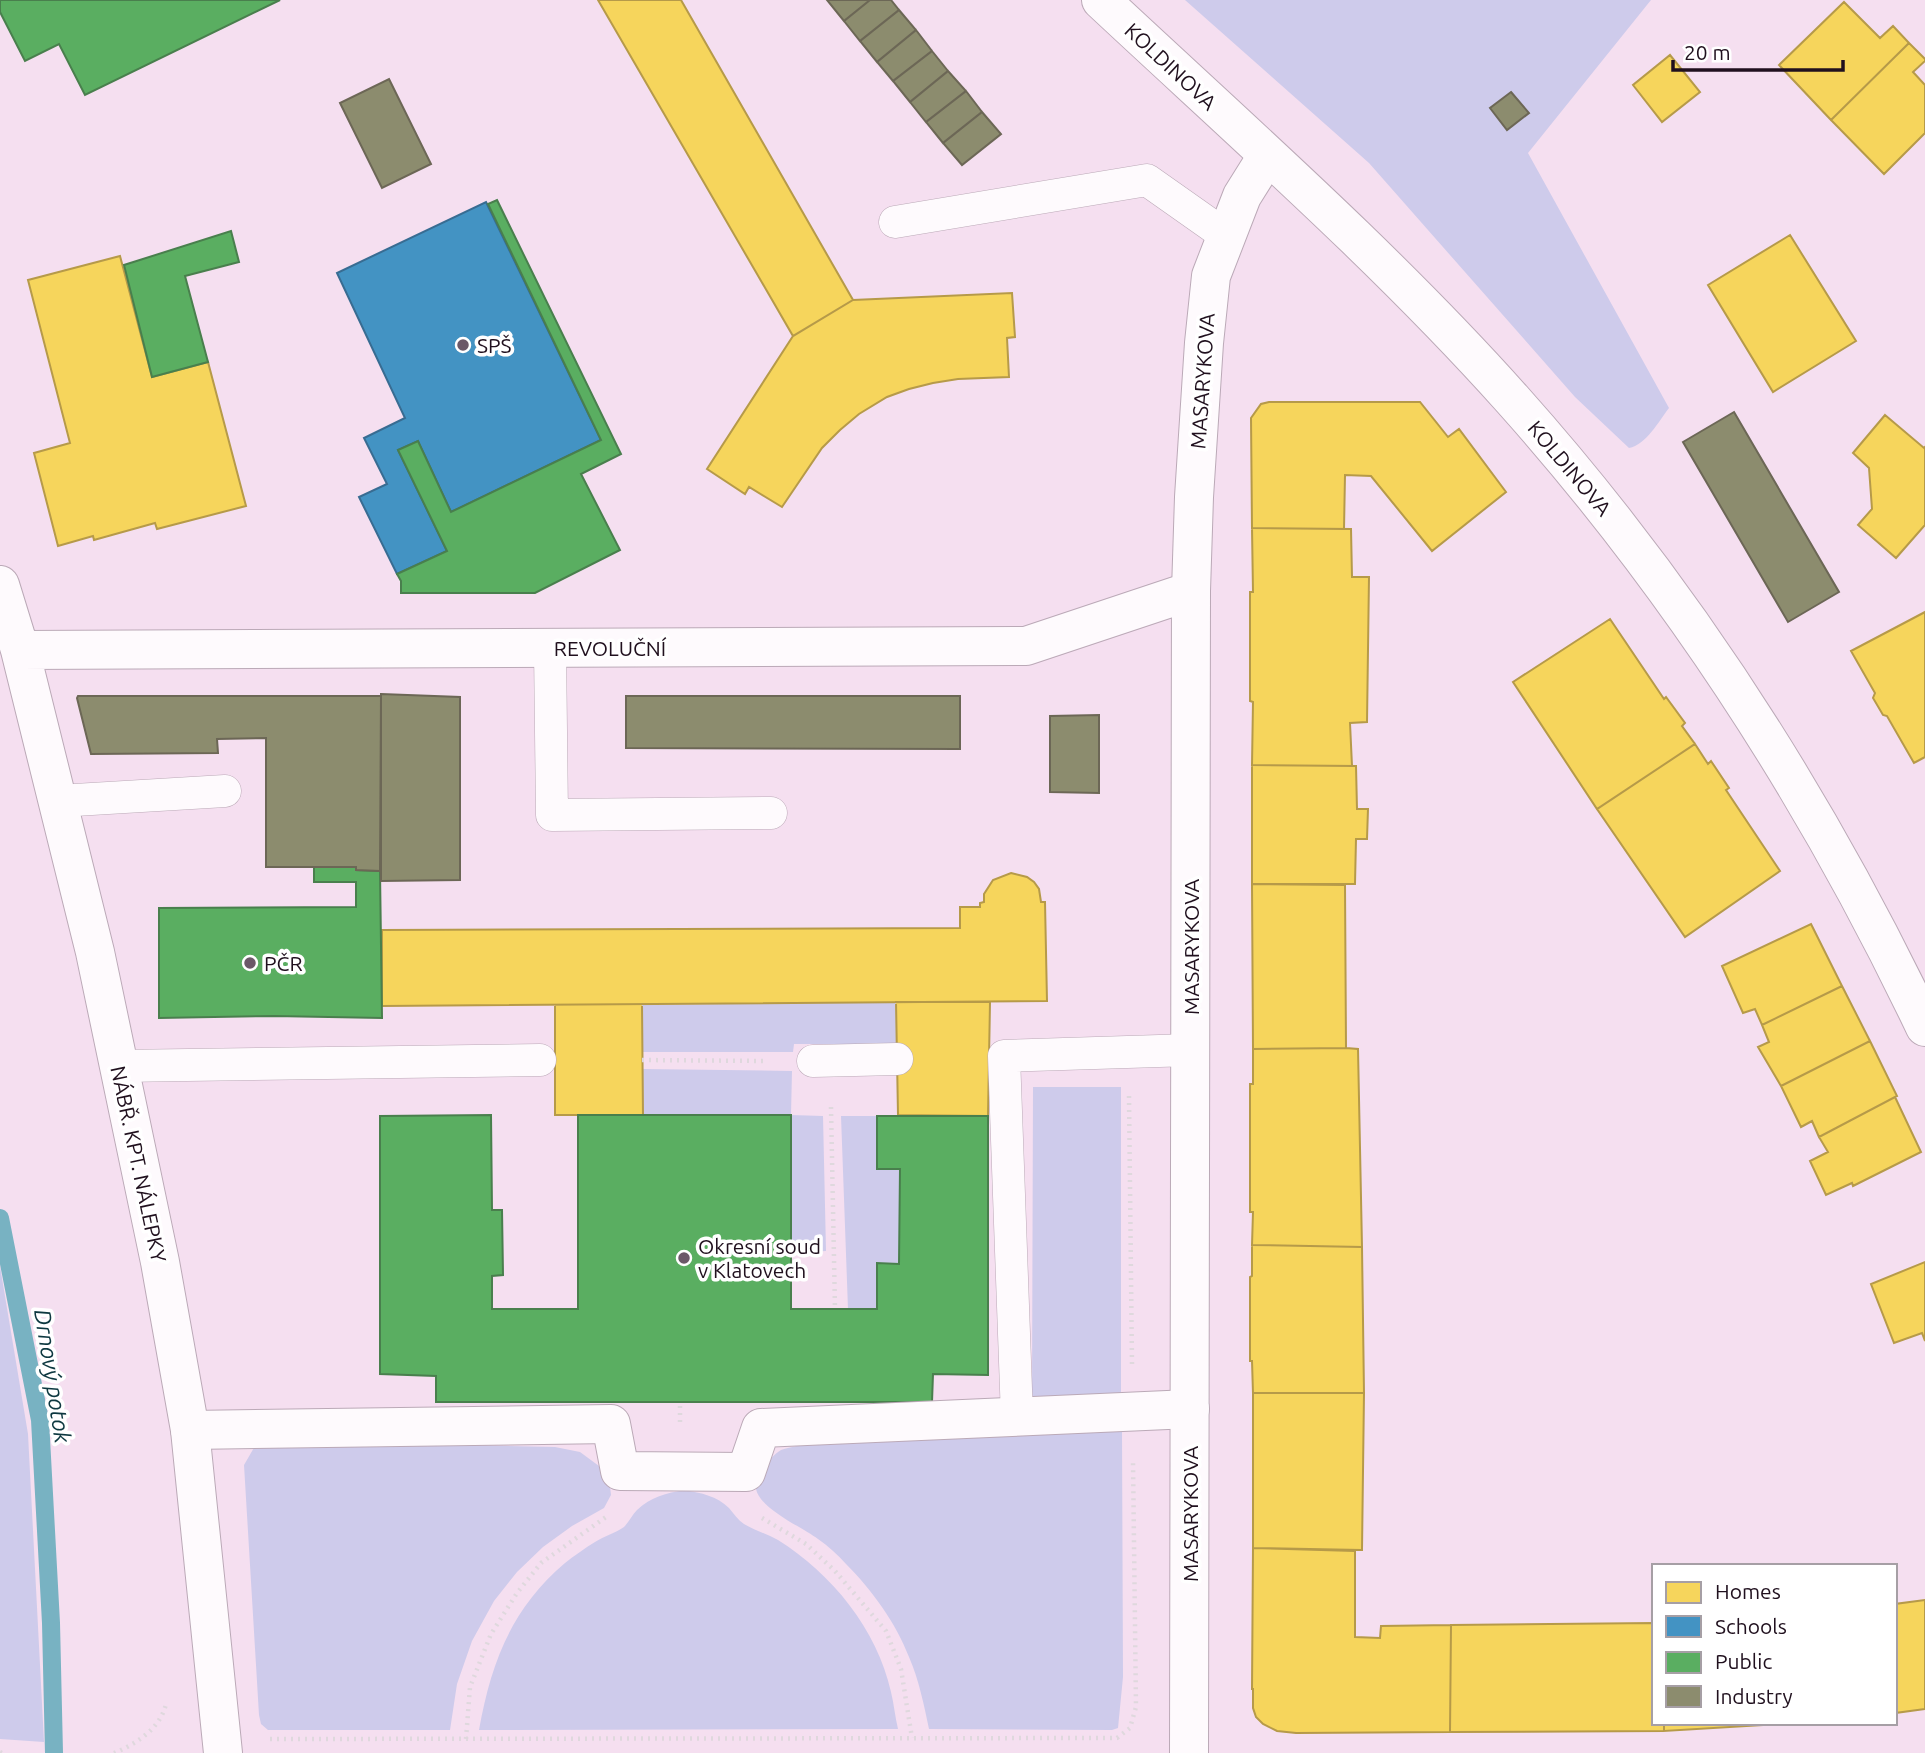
<svg xmlns="http://www.w3.org/2000/svg" width="1925" height="1753" font-family="Ubuntu,sans-serif">
	<rect width="100%" height="100%" fill="#f5dff0"/>
	<!-- green -->
	<path fill="#cecbeb" d="M 1185,0 L 1651,0 L 1528,153 L 1669,408 C 1659,421 1646,445 1629,448 L 1575,397 L 1369,163 Z
		M 896,1002 L 897,1044 L 794,1044 L 793,1052 L 643,1052 L 642,1005 Z
		M 643,1069 L 792,1071 L 791,1115 L 823,1116 L 826,1251 L 791,1253 L 791,1115 L 643,1115 Z
		M 1033,1087 L 1121,1087 L 1121,1397 L 1032,1396 Z
		M 841,1116 L 877,1116 L 877,1168 L 900,1169 L 899,1264 L 877,1264 L 877,1309 L 848,1309 Z
		M 0,1266 L 28,1434 L 44,1742 L 0,1739 Z
		M 1122,1431 L 1123,1677 L 1118,1728 L 1112,1730 L 929,1729 C 924,1705 919,1680 909,1657 C 896,1623 872,1590 846,1564 C 838,1555 828,1546 818,1539 C 802,1527 760,1509 756,1489 C 754,1476 771,1456 781,1450 C 786,1448 792,1447 797,1446 Z
		M 270,1441 L 555,1447 L 580,1452 L 599,1466 L 609,1478 L 611,1495 L 604,1508 L 572,1526 L 543,1547 L 517,1572 L 494,1601 L 472,1641 L 457,1684 L 450,1730 L 268,1730 L 261,1724 L 259,1715 L 244,1465 L 255,1446 Z
		M 685,1490 C 701,1493 717,1496 729,1508 C 734,1514 738,1520 744,1524 C 754,1530 767,1534 778,1540 C 832,1574 877,1629 891,1692 C 894,1704 895,1717 898,1729 L 479,1730 C 491,1663 511,1609 565,1563 C 574,1556 585,1548 595,1542 C 604,1536 616,1533 624,1527 C 629,1522 632,1515 637,1510 C 651,1497 666,1493 685,1490 Z"/>
	<!-- homes -->
	<path fill="#f6d55c" stroke="#b69a49" stroke-width="2" d="M 598,0 L 681,0 L 853,300 L 793,336 Z
		M 1844,2 L 1880,38 L 1893,26 L 1909,43 L 1831,120 L 1779,65 Z
		M 1909,43 L 1925,59 L 1925,61 L 1913,72 L 1925,85 L 1925,133 L 1884,174 L 1831,120 Z
		M 1670,55 L 1700,92 L 1662,122 L 1633,85 Z
		M 1790,235 L 1856,341 L 1773,392 L 1708,285 Z
		M 120,256 L 152,377 L 208,362 L 246,506 L 157,529 L 155,523 L 94,540 L 93,536 L 58,546 L 34,453 L 70,443 L 28,280 Z
		M 1012,293 L 1015,337 L 1007,338 L 1009,377 L 958,379 L 933,383 L 909,389 L 887,397 L 859,414 L 840,430 L 822,448 L 782,507 L 749,487 L 745,494 L 707,469 L 793,336 L 853,300 Z
		M 1269,402 L 1420,402 L 1448,437 L 1459,429 L 1506,492 L 1432,551 L 1371,476 L 1345,475 L 1344,529 L 1252,528 L 1251,418 L 1261,404 Z
		M 1885,415 L 1924,448 L 1925,447 L 1925,525 L 1896,558 L 1858,525 L 1872,509 L 1869,468 L 1853,453 Z
		M 1252,528 L 1351,529 L 1352,577 L 1369,577 L 1367,722 L 1350,723 L 1352,766 L 1252,765 L 1253,702 L 1250,701 L 1250,592 L 1253,592 Z
		M 1925,612 L 1925,757 L 1914,763 L 1887,716 L 1883,715 L 1873,698 L 1875,693 L 1851,651 Z
		M 1610,619 L 1664,699 L 1666,697 L 1685,723 L 1682,726 L 1695,744 L 1597,809 L 1513,682 Z
		M 1695,744 L 1708,764 L 1711,761 L 1729,788 L 1726,790 L 1780,871 L 1685,937 L 1597,809 Z
		M 1252,765 L 1356,766 L 1357,809 L 1368,809 L 1367,839 L 1356,839 L 1355,884 L 1252,884 Z
		M 1011,873 L 1027,877 L 1034,882 L 1039,889 L 1041,902 L 1045,902 L 1047,1001 L 382,1006 L 382,930 L 960,928 L 960,907 L 980,907 L 980,903 L 984,902 L 984,894 L 993,880 Z
		M 1252,884 L 1345,885 L 1346,1048 L 1253,1049 Z
		M 1811,924 L 1842,986 L 1762,1025 L 1755,1009 L 1743,1013 L 1722,966 Z
		M 1842,986 L 1870,1041 L 1781,1086 L 1758,1047 L 1769,1042 L 1762,1025 Z
		M 896,1002 L 990,1002 L 988,1116 L 898,1115 Z
		M 555,1005 L 642,1005 L 643,1115 L 555,1115 Z
		M 1870,1041 L 1897,1096 L 1819,1137 L 1812,1121 L 1801,1127 L 1781,1086 Z
		M 1346,1048 L 1358,1049 L 1362,1247 L 1252,1245 L 1253,1212 L 1250,1212 L 1250,1084 L 1253,1084 L 1253,1049 Z
		M 1895,1097 L 1921,1152 L 1853,1186 L 1852,1183 L 1826,1195 L 1810,1161 L 1828,1152 L 1819,1137 Z
		M 1252,1245 L 1362,1247 L 1364,1393 L 1253,1393 L 1252,1361 L 1250,1361 L 1250,1277 L 1252,1276 Z
		M 1925,1262 L 1925,1341 L 1922,1333 L 1894,1343 L 1871,1284 Z
		M 1253,1393 L 1364,1393 L 1362,1550 L 1253,1548 Z
		M 1253,1548 L 1355,1551 L 1355,1637 L 1380,1638 L 1381,1626 L 1451,1625 L 1450,1732 L 1296,1733 L 1277,1731 L 1263,1724 L 1256,1717 L 1253,1708 L 1253,1689 L 1252,1689 Z
		M 1925,1600 L 1925,1709 L 1895,1713 L 1895,1604 Z
		M 1654,1623 L 1654,1723 L 1664,1723 L 1664,1731 L 1450,1732 L 1451,1625 Z
		M 1664,1723 L 1795,1723 L 1664,1731 Z"/>
	<!-- schools -->
	<path fill="#4393c3" stroke="#386c92" stroke-width="2" d="M 486,202 L 601,440 L 451,512 L 418,441 L 398,450 L 447,551 L 397,574 L 359,497 L 387,484 L 364,438 L 405,418 L 337,273 Z"/>
	<!-- public -->
	<path fill="#5aae61" stroke="#497f4d" stroke-width="2" d="M 0,0 L 280,0 L 85,95 L 59,44 L 25,61 L 0,12 Z
		M 497,200 L 621,454 L 581,474 L 620,550 L 535,593 L 401,593 L 401,581 L 397,574 L 447,551 L 398,450 L 418,441 L 451,512 L 601,440 L 488,204 Z
		M 231,231 L 239,262 L 185,276 L 208,362 L 152,377 L 124,265 Z
		M 314,867 L 356,867 L 356,870 L 380,871 L 382,1018 L 274,1016 L 159,1018 L 159,908 L 356,907 L 356,882 L 314,882 Z
		M 491,1115 L 492,1210 L 502,1210 L 503,1275 L 492,1276 L 492,1309 L 578,1309 L 578,1115 L 791,1115 L 791,1309 L 877,1309 L 877,1263 L 899,1264 L 900,1169 L 877,1169 L 877,1116 L 988,1116 L 988,1375 L 933,1374 L 932,1402 L 436,1402 L 436,1376 L 380,1374 L 380,1116 Z"/>
	<!-- industry -->
	<path fill="#8c8c6e" stroke="#6c6756" stroke-width="2" d="M 827,0 L 870,0 L 844,21 Z
		M 870,0 L 891,0 L 899,10 L 860,41 L 844,21 Z
		M 899,10 L 916,30 L 877,62 L 860,41 Z
		M 916,30 L 932,51 L 893,81 L 877,62 Z
		M 932,51 L 948,71 L 910,102 L 893,81 Z
		M 948,71 L 966,91 L 926,122 L 910,102 Z
		M 389,79 L 431,164 L 382,188 L 340,103 Z
		M 966,91 L 982,112 L 943,143 L 926,122 Z
		M 1511,92 L 1529,113 L 1507,130 L 1490,108 Z
		M 982,112 L 1001,134 L 962,165 L 943,143 Z
		M 1734,412 L 1839,592 L 1788,622 L 1683,442 Z
		M 381,694 L 460,697 L 460,880 L 381,881 Z
		M 78,696 L 381,696 L 380,871 L 356,870 L 356,867 L 266,867 L 266,738 L 217,739 L 218,753 L 91,754 L 77,698 Z
		M 626,696 L 960,696 L 960,749 L 626,748 Z
		M 1099,715 L 1099,793 L 1050,792 L 1050,716 Z"/>
	<g fill="none" stroke-linecap="round" stroke-linejoin="round">
		<!-- stream -->
		<path stroke="#78b2c2" stroke-width="18" d="M 0,1218 L 40,1420 L 51,1623 L 54,1753"/>
		<!-- service casing -->
		<g stroke="#bba9b7" stroke-width="33">
			<path id="service" d="M 895,222 L 1147,180 L 1225,235
				M 550,648 L 552,815 L 771,813
				M 58,801 L 225,791
				M 813,1061 L 897,1059
				M 119,1066 L 540,1060
				M 1017,1417 L 1004,1056 L 1191,1050"/>
		</g>
		<!-- pedestrian casing -->
		<g stroke="#bba9b7" stroke-width="40">
			<path id="pedestrian" d="M 190,1430 L 611,1424 L 620,1471 L 746,1472 L 761,1428 L 1190,1409"/>
		</g>
		<!-- minor casing -->
		<g stroke="#bba9b7" stroke-width="40">
			<path id="minor" d="M 0,585 L 20,650 L 95,952 L 160,1262 L 190,1430 L 223,1753
				M 20,650 L 1026,646 L 1191,591
				M 1189,1753 L 1191,591 L 1194,497 L 1204,343 L 1211,276 L 1242,196 L 1267,156"/>
		</g>
		<!-- tertiary casing -->
		<g stroke="#bba9b7" stroke-width="40">
			<path id="tertiary" d="M 1101,0 C 1240,130 1385,257 1512,399 C 1680,587 1817,800 1925,1027"/>
		</g>
		<!-- path -->
		<path stroke="#dfd8dd" stroke-width="4.5" stroke-dasharray="2 5" stroke-linecap="butt" d="M 642,1060 L 767,1061
			M 1129,1096 L 1132,1364
			M 831,1107 L 835,1309
			M 680,1422 L 680,1402
			M 762,1518 L 806,1544 L 835,1571 L 886,1631 L 901,1669 L 912,1738
			M 270,1739 L 1117,1738 L 1130,1728 L 1136,1707 L 1133,1460
			M 466,1739 L 470,1687 L 491,1634 L 517,1593 L 541,1563 L 606,1517
			M 0,1752 L 2,1753
			M 114,1753 C 136,1744 160,1729 166,1704"/>
		<!-- service -->
		<use href="#service" stroke="#fefafd" stroke-width="32"/>
		<!-- pedestrian -->
		<use href="#pedestrian" stroke="#fefafd" stroke-width="38"/>
		<!-- minor -->
		<use href="#minor" stroke="#fefafd" stroke-width="38"/>
		<!-- tertiary -->
		<use href="#tertiary" stroke="#fefafd" stroke-width="38"/>
	</g>
	<!-- markers -->
	<g fill="#6b5868" stroke="#fff" stroke-width="2.5">
		<circle cx="463" cy="345" r="7"/>
		<circle cx="250" cy="963" r="7"/>
		<circle cx="684" cy="1258" r="7"/>
	</g>
	<g text-anchor="middle" dominant-baseline="central" stroke-width="7" stroke-linejoin="round" paint-order="stroke">
		<!-- street labels -->
		<g font-size="21" fill="#20101e" stroke="#fff">
			<text transform="translate(1171 66) rotate(43)">KOLDINOVA</text>
			<text transform="translate(1202 381) rotate(-86)">MASARYKOVA</text>
			<text transform="translate(1570 468) rotate(50)">KOLDINOVA</text>
			<text x="610" y="648">REVOLUČNÍ</text>
			<text transform="translate(1191 947) rotate(-90)">MASARYKOVA</text>
			<text transform="translate(139 1164) rotate(78)">NÁBŘ. KPT. NÁLEPKY</text>
			<text transform="translate(1190 1514) rotate(-90)">MASARYKOVA</text>
		</g>
		<!-- poi labels -->
		<g font-size="21" fill="#20101e" stroke="#fff" text-anchor="start">
			<text x="477" y="345">SPŠ</text>
			<text x="264" y="963">PČR</text>
			<text x="698" y="1246">Okresní soud<tspan x="698" dy="24">v Klatovech</tspan></text>
		</g>
		<!-- water labels -->
		<g font-size="23" font-style="italic" fill="#0d3840" stroke="#fff">
			<text transform="translate(53 1376) rotate(81)">Drnový potok</text>
		</g>
	</g>
	<!-- legend -->
	<rect x="1652" y="1564" width="245" height="161" fill="#ffffff" stroke="#a69fa5" stroke-width="2"/>
	<rect x="1666" y="1582" width="35" height="21" fill="#f6d55c" stroke="#a69fa5" stroke-width="2"/>
	<text x="1715" y="1599" font-size="21" fill="#20101e">Homes</text>
	<rect x="1666" y="1616" width="35" height="21" fill="#4393c3" stroke="#a69fa5" stroke-width="2"/>
	<text x="1715" y="1634" font-size="21" fill="#20101e">Schools</text>
	<rect x="1666" y="1652" width="35" height="21" fill="#5aae61" stroke="#a69fa5" stroke-width="2"/>
	<text x="1715" y="1669" font-size="21" fill="#20101e">Public</text>
	<rect x="1666" y="1686" width="35" height="21" fill="#8c8c6e" stroke="#a69fa5" stroke-width="2"/>
	<text x="1715" y="1704" font-size="21" fill="#20101e">Industry</text>
	<!-- scale -->
	<path d="M1673 60v10h170v-10" fill="none" stroke="#20101e" stroke-width="3.5"/>
	<text x="1684" y="60" font-size="21" fill="#20101e" stroke="#ffffff" stroke-width="5" paint-order="stroke">20 m</text>
</svg>
